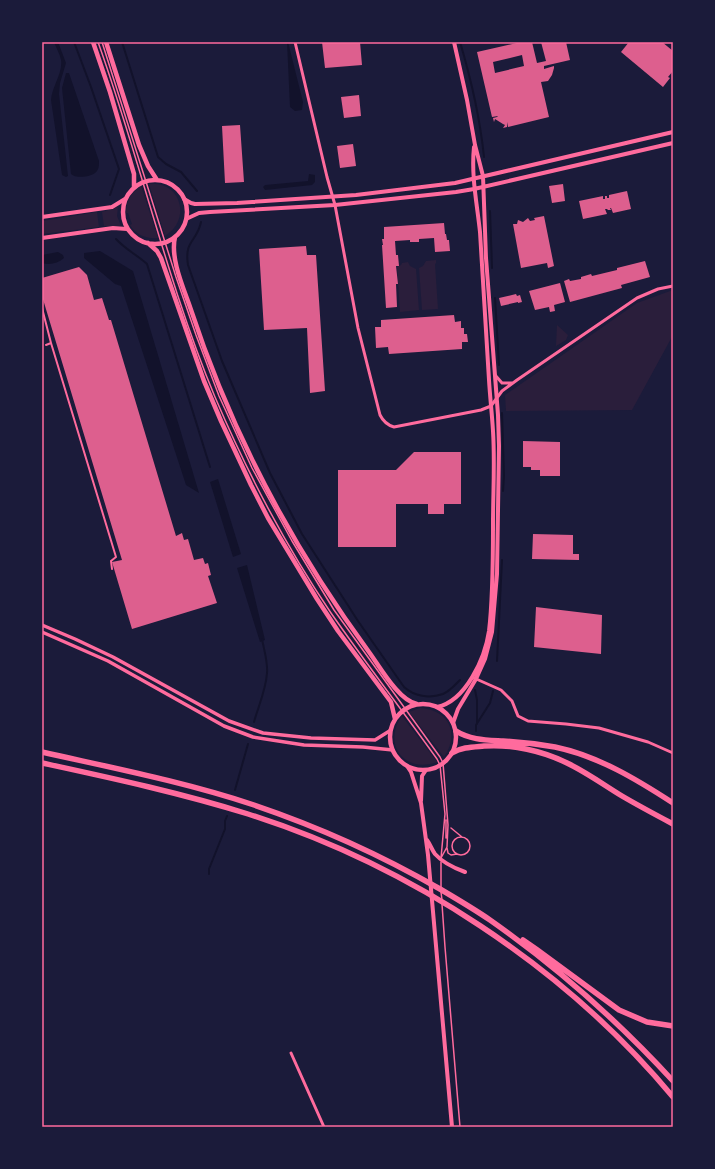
<svg xmlns="http://www.w3.org/2000/svg" width="715" height="1169" font-family="'Noto Sans',sans-serif">
	<rect width="100%" height="100%" fill="#1b1b3a"/>
	<!-- green -->
	<path fill="#2a1e3b" d="M 149,184 C 181,181 192,219 165,236 Z
		M 141,186 L 158,238 C 146,239 136,235 130,225 L 132,224 L 128,213 L 126,213 C 126,201 131,193 141,186 Z
		M 118,207 L 117,216 L 121,226 L 104,226 L 102,212 Z
		M 97,212 L 99,227 L 42,234 L 42,221 Z
		M 436,260 L 436,263 L 435,264 L 438,309 L 422,310 L 419,268 L 423,266 L 426,261 Z
		M 408,262 L 410,266 L 416,269 L 419,310 L 400,312 L 397,267 L 401,265 L 402,263 Z
		M 673,290 L 673,335 L 632,410 L 506,411 L 505,395 L 637,303 Z
		M 557,325 L 568,335 L 566,340 L 556,346 Z
		M 420,708 C 449,710 460,733 444,757 L 409,712 Z
		M 402,716 L 437,762 C 404,774 382,744 402,716 Z"/>
	<!-- water -->
	<path fill="#12122b" d="M 54,42 L 58,42 L 66,63 L 60,83 L 59,94 L 68,176 L 66,177 L 62,175 L 51,100 C 52,86 63,73 61,60 C 60,54 56,48 54,42 Z
		M 287,42 L 288,42 L 303,102 L 302,110 L 295,111 L 290,107 Z
		M 66,73 L 69,73 L 99,161 C 99,165 99,168 97,171 C 93,177 76,179 71,174 L 62,88 Z
		M 309,174 L 315,175 L 315,182 L 312,185 L 265,190 L 263,187 L 265,185 L 308,181 Z
		M 100,251 L 133,271 L 199,493 L 186,485 L 121,286 L 115,284 L 84,258 L 84,253 Z
		M 58,252 L 63,255 L 64,258 C 57,264 50,265 42,263 L 42,255 Z
		M 218,479 L 241,554 L 233,557 L 210,482 Z
		M 247,565 L 265,640 L 260,642 L 237,568 Z"/>
	<g fill="none" stroke-linecap="round" stroke-linejoin="round">
		<!-- stream -->
		<path stroke="#12122b" stroke-width="2" d="M 74,42 L 91,87 L 119,169 L 110,195
			M 122,42 L 158,157 L 166,164 L 181,172 L 197,191
			M 460,42 C 471,79 480,118 484,157
			M 490,211 L 492,268
			M 201,222 C 197,242 184,240 188,265 L 222,361 L 270,473 L 302,534 L 358,621 L 404,687 C 414,696 429,699 443,694 C 450,691 455,685 460,680
			M 116,239 C 125,249 137,255 147,264 L 210,467
			M 495,298 L 499,365
			M 502,413 L 504,476 L 503,491
			M 497,661 L 502,560
			M 475,690 L 477,700 L 477,724
			M 254,722 C 258,707 266,690 267,673 C 268,662 264,650 262,639
			M 476,731 L 476,725 L 490,703 L 493,691
			M 235,790 L 248,744
			M 209,874 L 209,869 L 225,829 L 225,821 L 227,816"/>
	</g>
	<!-- building -->
	<path fill="#dd5f8e" fill-rule="evenodd" d="M 322,42 L 360,42 L 362,65 L 325,68 Z
		M 521,42 L 532,42 L 537,63 L 546,61 L 541,42 L 566,42 L 570,60 L 544,66 L 544,69 L 554,66 L 554,68 L 552,75 L 548,81 L 541,82 L 549,117 L 508,127 L 507,122 L 507,127 L 503,128 L 505,125 L 503,124 L 495,119 L 494,122 L 493,118 L 497,117 L 498,116 L 492,117 L 477,52 ZM 522,55 L 524,66 L 495,73 L 493,62 Z
		M 629,42 L 662,42 L 673,51 L 673,71 L 668,77 L 670,78 L 663,87 L 621,52 Z
		M 359,95 L 361,116 L 344,118 L 341,97 Z
		M 240,125 L 244,182 L 225,183 L 222,126 Z
		M 353,144 L 356,166 L 340,168 L 337,146 Z
		M 563,184 L 565,201 L 552,203 L 549,186 Z
		M 627,191 L 631,209 L 613,213 L 611,208 L 610,208 L 611,210 L 608,210 L 607,209 L 605,209 L 607,214 L 583,219 L 579,201 L 603,196 L 603,199 L 605,199 L 605,196 L 607,196 L 607,198 L 609,198 L 609,195 Z
		M 544,216 L 554,266 L 548,268 L 547,263 L 521,268 L 513,224 L 517,224 L 518,220 L 523,222 L 528,218 L 530,221 L 535,220 L 534,218 Z
		M 444,223 L 445,234 L 446,234 L 447,240 L 449,240 L 450,251 L 435,252 L 434,238 L 419,239 L 419,242 L 410,242 L 410,240 L 395,241 L 396,255 L 398,255 L 399,266 L 396,266 L 398,284 L 396,284 L 397,307 L 386,308 L 382,245 L 383,245 L 382,239 L 384,239 L 384,227 Z
		M 306,246 L 307,255 L 316,255 L 325,391 L 310,393 L 307,328 L 264,330 L 259,249 Z
		M 645,261 L 650,277 L 621,285 L 622,288 L 570,302 L 564,281 L 569,279 L 570,281 L 581,279 L 581,277 L 591,274 L 592,276 L 617,270 L 617,268 Z
		M 79,267 L 87,275 L 94,300 L 102,298 L 109,320 L 111,320 L 176,536 L 182,533 L 184,540 L 188,539 L 194,560 L 203,558 L 205,564 L 208,563 L 211,575 L 208,576 L 217,603 L 132,629 L 112,562 L 122,560 L 42,296 L 42,278 Z
		M 560,283 L 565,302 L 554,305 L 555,311 L 550,312 L 549,307 L 535,310 L 529,291 Z
		M 516,294 L 517,296 L 520,295 L 522,302 L 518,303 L 518,302 L 501,306 L 499,298 Z
		M 454,315 L 455,322 L 461,321 L 461,328 L 464,328 L 464,334 L 467,334 L 468,342 L 462,342 L 462,349 L 389,354 L 388,347 L 376,348 L 375,327 L 381,327 L 381,320 Z
		M 523,441 L 560,442 L 560,476 L 540,476 L 540,470 L 531,470 L 531,467 L 523,467 Z
		M 414,452 L 461,452 L 461,504 L 444,504 L 444,514 L 428,514 L 428,504 L 396,504 L 396,547 L 338,547 L 338,470 L 396,470 Z
		M 533,534 L 573,535 L 573,554 L 579,554 L 579,560 L 532,559 Z
		M 536,607 L 602,615 L 601,654 L 534,647 Z"/>
	<g fill="none" stroke-linecap="round" stroke-linejoin="round">
		<!-- service -->
		<path stroke="#ff6b9d" stroke-width="1.5" d="M 98,42 C 140,159 167,282 215,397 C 247,472 285,545 331,613 C 365,662 402,710 437,759 L 440,765 L 445,814 L 441,858
			M 102,42 L 176,277 L 196,335 L 219,396 L 252,468 L 292,541 L 334,610 L 440,757 L 443,763 L 448,825 L 447,847 L 441,858
			M 446,820 L 446,838
			M 451,828 L 462,837
			M452 846a9 9 0 1 1 18 0a9 9 0 1 1-18 0Z
			M 447,848 L 448,853 L 451,855 L 457,854
			M 441,862 L 441,888
			M 441,892 L 442,900
			M 442,904 L 445,947 L 460,1127"/>
		<!-- pedestrian -->
		<path stroke="#ff6b9d" stroke-width="2" d="M 42,308 L 51,343 L 46,345
			M 51,343 L 116,557 L 111,561 L 112,569"/>
		<!-- minor -->
		<path stroke="#ff6b9d" stroke-width="3" d="M 295,42 L 327,177 L 335,205 L 358,328 L 380,415 C 383,421 387,425 394,427 L 481,410 L 491,406 L 502,391 L 517,380 L 637,298 L 658,289 L 673,286
			M 495,375 L 502,383 L 512,383
			M 474,678 L 501,690 L 512,701 L 518,716 L 528,721 L 566,724 L 599,728 L 648,742 L 673,753
			M 291,1053 L 324,1127"/>
		<!-- tertiary -->
		<path stroke="#ff6b9d" stroke-width="3.5" d="M 42,625 L 75,639 L 113,657 L 229,721 L 263,733 L 311,738 L 375,740 L 391,730
			M 42,632 L 108,661 L 224,726 L 253,737 L 304,745 L 363,747 L 393,750"/>
		<!-- secondary -->
		<path stroke="#ff6b9d" stroke-width="4" d="M 184,199 L 191,203 L 195,204 L 237,203 L 356,195 L 455,183 L 673,132
			M 42,217 L 112,207 L 125,199
			M 186,219 L 199,213 L 210,212 L 335,205 L 456,192 L 474,189 L 673,143
			M 42,238 L 113,228 L 127,229
			M 437,707 C 466,701 485,658 489,631 C 493,598 493,559 493,525 C 493,494 495,462 493,431 C 492,414 490,397 489,380 C 486,331 483,281 480,232 C 477,203 471,176 474,147
			M 453,723 L 458,709 L 476,679 L 485,659 L 492,632 L 497,574 L 499,446 L 498,415 L 486,258 L 483,176 L 475,145 L 467,100 L 454,42
			M 407,766 L 411,772 L 421,803 L 428,855 L 452,1127
			M 421,801 L 422,776 L 426,770
			M 427,840 C 430,844 432,850 435,854 C 443,863 454,868 465,872"/>
		<!-- primary -->
		<path stroke="#ff6b9d" stroke-width="4.5" d="M 93,42 L 110,92 L 134,174 L 134,188
			M 106,42 L 139,145 L 148,166 L 157,180
			M123 212a32 32 0 1 1 64 0a32 32 0 1 1-64 0Z
			M 175,237 C 170,258 183,287 190,307 C 231,432 292,547 369,652 C 380,667 399,701 417,704
			M 148,243 L 157,251 L 161,258 L 204,381 L 221,421 L 251,485 L 268,518 L 317,599 L 338,631 L 391,702 L 395,719
			M390 737a33 33 0 1 1 66 0a33 33 0 1 1-66 0Z"/>
		<!-- motorway -->
		<path stroke="#ff6b9d" stroke-width="5.5" d="M 456,731 C 470,740 487,740 503,741 C 520,742 538,744 555,747 C 598,756 636,779 673,803
			M 42,752 C 113,768 185,782 254,805 C 319,827 381,855 440,889 C 457,899 474,909 490,920 C 557,967 618,1021 673,1081
			M 452,753 C 462,747 473,747 484,746 C 512,744 543,751 567,763 C 586,772 604,785 622,796 C 639,806 656,815 673,824
			M 42,763 C 111,778 181,793 248,814 C 409,865 565,967 673,1097
			M 523,940 L 536,949 L 619,1010 L 647,1022 L 673,1026"/>
	</g>
	<!-- border -->
	<rect width="715" height="1169" fill="none" stroke="#1b1b3a" stroke-width="86"/>
	<rect x="43" y="43" width="629" height="1083" fill="none" stroke="#ff6b9d" stroke-width="1.5"/>
</svg>
